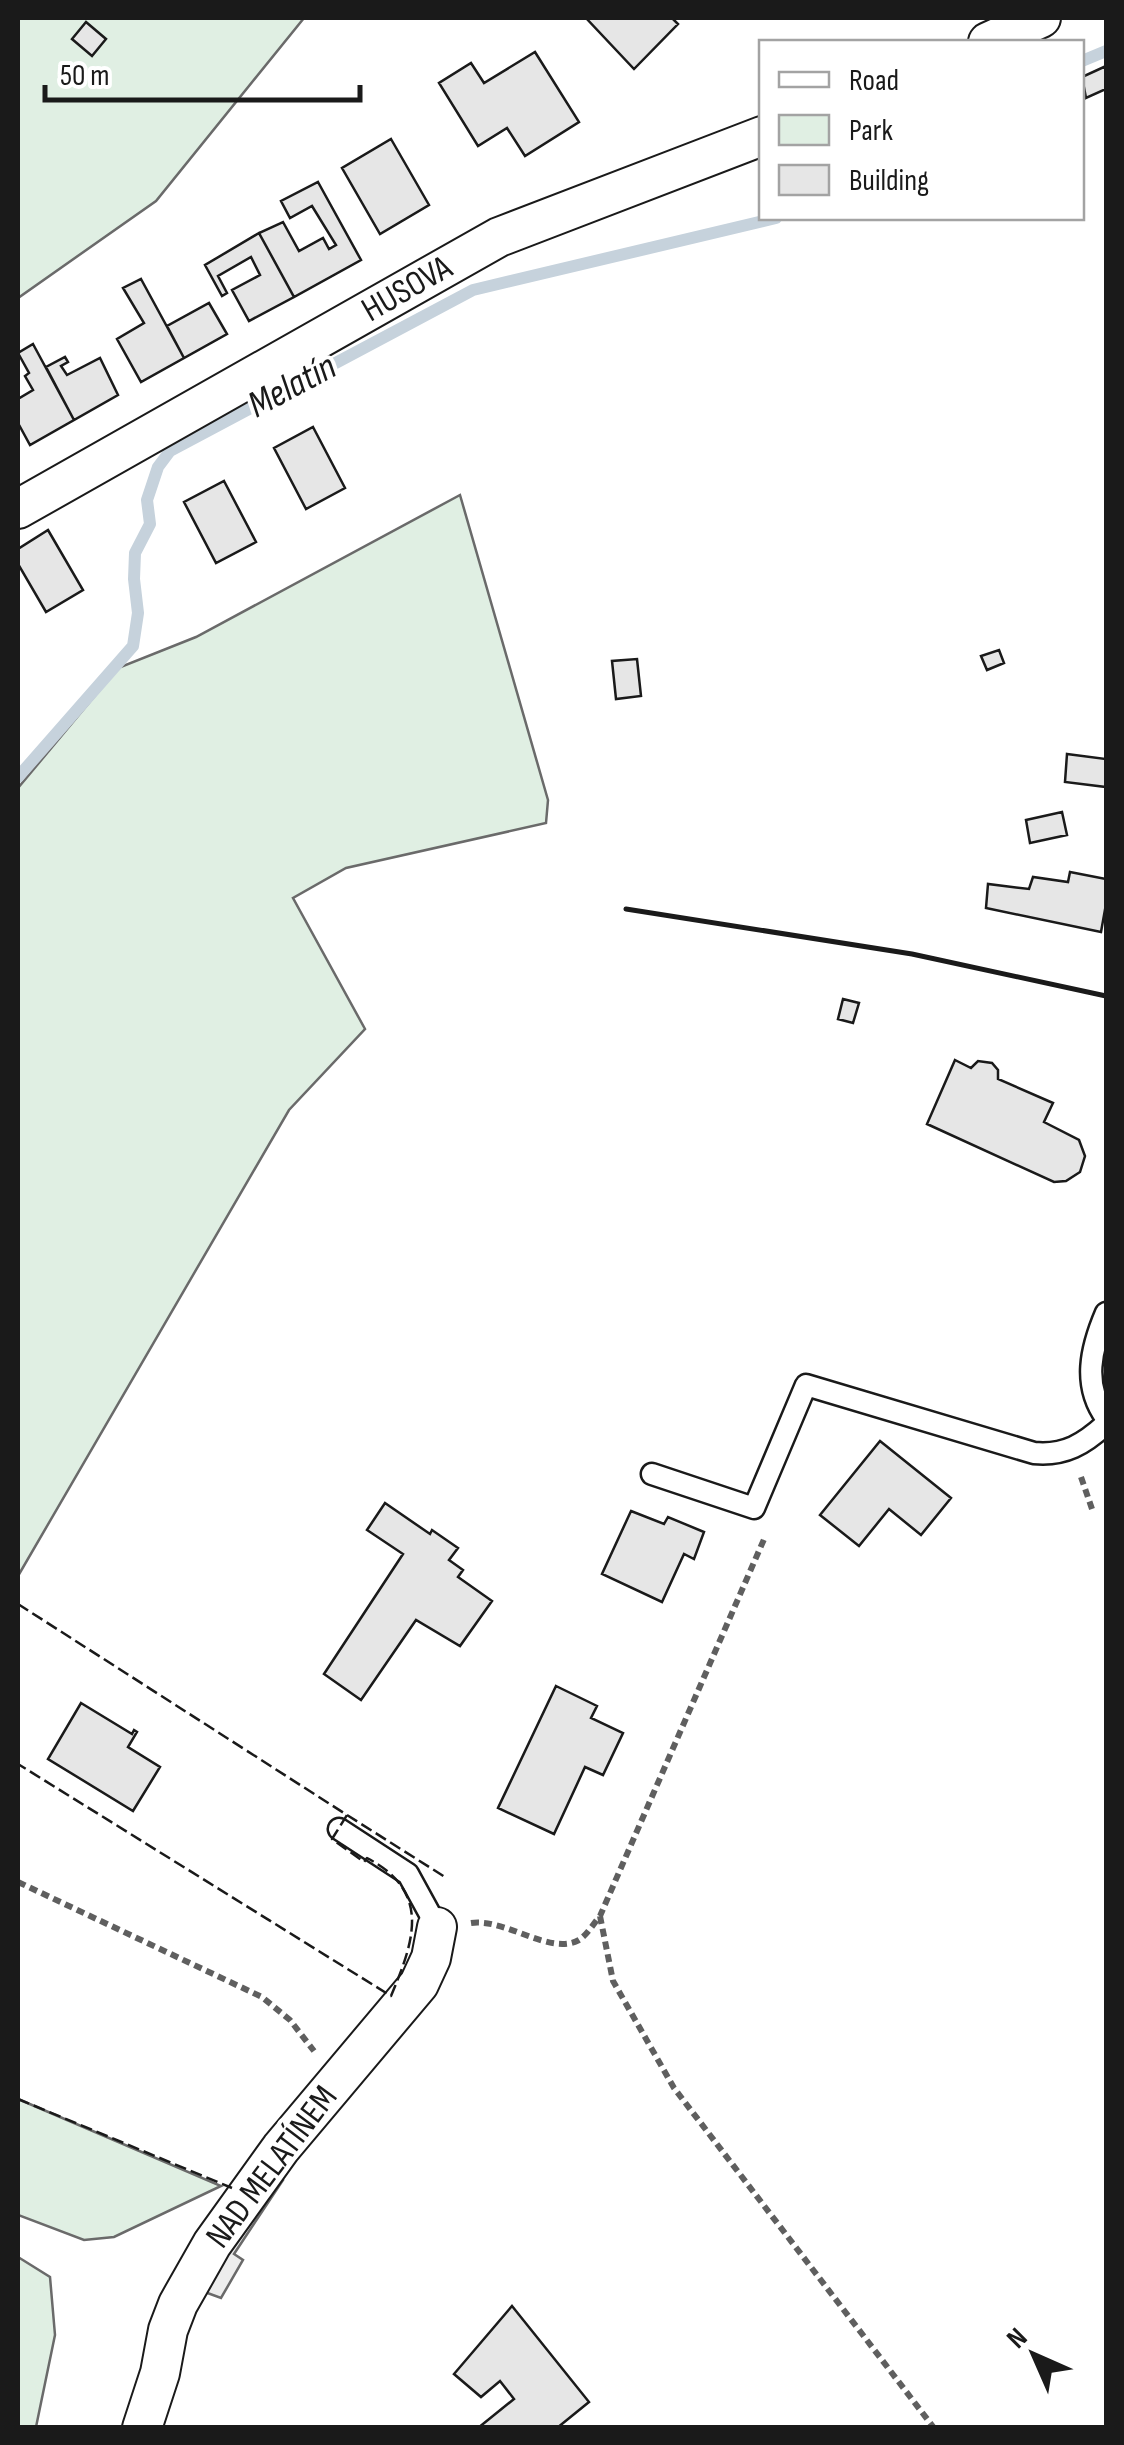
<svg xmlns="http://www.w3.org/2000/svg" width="1124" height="2445" font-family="'Sofia Sans Condensed',sans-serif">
	<rect width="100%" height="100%" fill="#fff"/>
	<!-- green -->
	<path fill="#e0efe3" stroke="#6a6a6a" stroke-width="2.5" d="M 18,18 L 304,18 L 156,201 L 18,298 Z
		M 460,495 L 548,800 L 546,823 L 346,868 L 293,898 L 365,1029 L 289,1110 L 18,1576 L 18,788 L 118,668 L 196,637 Z
		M 18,2099 L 221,2186 L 114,2237 L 84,2240 L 18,2215 Z
		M 18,2257 L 50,2277 L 55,2335 L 36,2427 L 18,2427 Z"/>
	<!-- parking -->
	<path fill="#ededed" stroke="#6a6a6a" stroke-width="2.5" d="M 273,2173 L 283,2180 L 234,2254 L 243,2260 L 221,2298 L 202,2291 Z"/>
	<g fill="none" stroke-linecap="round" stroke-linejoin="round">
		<!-- stream -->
		<path stroke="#c6d2dc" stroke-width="12" d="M 1082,61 L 1106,51
			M 18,777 L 133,646 L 138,613 L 134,579 L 135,553 L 150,524 L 147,500 L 158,467 L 170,451 L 473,290 L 776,218"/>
	</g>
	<!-- building -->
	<path fill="#e6e6e6" stroke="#1a1a1a" stroke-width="2.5" d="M 586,18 L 672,18 L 678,24 L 634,69 Z
		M 86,22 L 106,39 L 92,56 L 72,39 Z
		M 535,52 L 579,122 L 525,156 L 507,128 L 478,146 L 439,83 L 471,63 L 484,83 Z
		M 1106,66 L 1106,89 L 1086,98 L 1082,77 Z
		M 391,139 L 429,205 L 380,234 L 342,168 Z
		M 318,182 L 361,260 L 294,297 L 259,233 L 283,222 L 299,251 L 323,238 L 329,249 L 336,245 L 312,206 L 290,218 L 281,201 Z
		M 259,233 L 294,297 L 249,321 L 232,290 L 260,275 L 251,257 L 218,276 L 227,293 L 222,296 L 205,265 Z
		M 141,279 L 184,358 L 141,382 L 117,339 L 144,323 L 123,288 Z
		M 209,303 L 227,334 L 184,358 L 167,326 Z
		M 33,344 L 74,420 L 30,445 L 18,423 L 18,399 L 33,390 L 25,376 L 29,373 L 18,353 Z
		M 65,357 L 68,362 L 61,366 L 67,375 L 100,358 L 118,395 L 74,420 L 46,367 Z
		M 313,427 L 345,488 L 306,509 L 274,448 Z
		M 224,481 L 256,542 L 216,563 L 184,502 Z
		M 48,530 L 83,590 L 46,612 L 18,564 L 18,549 Z
		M 999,650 L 1004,663 L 987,670 L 981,656 Z
		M 637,659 L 641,696 L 616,699 L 612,661 Z
		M 1067,754 L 1106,759 L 1106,787 L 1065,782 Z
		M 1062,812 L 1067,835 L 1030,843 L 1026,820 Z
		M 1070,872 L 1106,879 L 1106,904 L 1101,932 L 986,908 L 988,884 L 1029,889 L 1033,877 L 1068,882 Z
		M 843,999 L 859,1003 L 853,1023 L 838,1019 Z
		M 955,1060 L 971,1068 L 978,1061 L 992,1063 L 998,1070 L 998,1079 L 1053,1103 L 1044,1122 L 1079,1140 L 1085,1156 L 1080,1172 L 1066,1181 L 1054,1182 L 927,1124 Z
		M 880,1441 L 951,1498 L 921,1535 L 889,1509 L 859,1546 L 820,1515 Z
		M 385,1503 L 430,1534 L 432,1530 L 458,1548 L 449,1560 L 463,1570 L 458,1577 L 492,1601 L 460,1646 L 416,1620 L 361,1700 L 324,1674 L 403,1554 L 367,1530 Z
		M 631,1511 L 664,1524 L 668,1517 L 704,1532 L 694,1559 L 684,1554 L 662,1602 L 602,1574 Z
		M 556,1686 L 597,1706 L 591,1718 L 623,1733 L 603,1775 L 585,1767 L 554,1834 L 498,1808 Z
		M 81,1703 L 132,1734 L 134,1730 L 137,1732 L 128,1747 L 160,1767 L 133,1811 L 48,1759 Z
		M 512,2306 L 589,2402 L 557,2428 L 478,2428 L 514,2399 L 500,2381 L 481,2397 L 454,2374 Z"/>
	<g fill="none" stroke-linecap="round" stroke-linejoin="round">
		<!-- service casing -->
		<g stroke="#1a1a1a" stroke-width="25">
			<path id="service" d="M 1106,1313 C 1091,1348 1082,1385 1106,1418
				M 652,1474 L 754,1508 L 806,1385 L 1034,1453 C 1065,1456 1084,1444 1106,1424
				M 339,1829 L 408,1874 L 437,1927"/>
		</g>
		<!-- minor casing -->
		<g stroke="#1a1a1a" stroke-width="42">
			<path id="minor" d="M 988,42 L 1041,18
				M 18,509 L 499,237 L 762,136
				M 142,2428 L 160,2373 L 168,2330 L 178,2304 L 212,2244 L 281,2148 L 419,1984 L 431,1958 L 437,1927"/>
		</g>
		<!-- path -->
		<path stroke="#5f5f5f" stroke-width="6" stroke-dasharray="8 5" stroke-linecap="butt" d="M 1081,1477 L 1092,1509
			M 18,1882 L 262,1997 L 290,2020 L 314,2051
			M 600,1916 L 613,1981 L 674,2088 L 934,2428
			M 471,1923 C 506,1918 550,1956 579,1940 C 587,1935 594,1923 600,1916 L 765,1537"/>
		<!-- service -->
		<use href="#service" stroke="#fff" stroke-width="20"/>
		<!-- minor -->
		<use href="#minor" stroke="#fff" stroke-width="38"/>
		<!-- fence -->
		<path stroke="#1a1a1a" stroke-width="2.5" stroke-dasharray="12 5" stroke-linecap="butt" d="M 18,1604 L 347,1815 L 332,1839 L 364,1862 L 367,1858 C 432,1892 414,1941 391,1996 L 18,1764
			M 347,1815 L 445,1877
			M 18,2099 L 232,2188"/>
		<!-- wall -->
		<path stroke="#1a1a1a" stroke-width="5" d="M 626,909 L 912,954 L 1106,996"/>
	</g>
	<g text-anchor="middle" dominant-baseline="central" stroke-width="8" stroke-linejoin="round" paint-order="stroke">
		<!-- street labels -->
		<g font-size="35" fill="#1a1a1a" stroke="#fff">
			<text transform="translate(407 289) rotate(-30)">HUSOVA</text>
			<text transform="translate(272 2167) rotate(-53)">NAD MELATÍNEM</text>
		</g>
		<!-- water labels -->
		<g font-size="38" font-style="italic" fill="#1a1a1a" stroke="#fff">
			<text transform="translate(292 386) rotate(-28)">Melatín</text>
		</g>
	</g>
	<!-- border -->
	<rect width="1124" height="2445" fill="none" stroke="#1a1a1a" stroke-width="40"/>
	<!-- legend -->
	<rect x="759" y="40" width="325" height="180" fill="#ffffff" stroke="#a3a3a3" stroke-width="2.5"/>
	<rect x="779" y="72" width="50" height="15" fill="#ffffff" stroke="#a3a3a3" stroke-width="2.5"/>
	<text x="849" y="90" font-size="30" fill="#1a1a1a">Road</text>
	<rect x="779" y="115" width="50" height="30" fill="#e0efe3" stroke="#a3a3a3" stroke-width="2.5"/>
	<text x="849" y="140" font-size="30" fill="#1a1a1a">Park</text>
	<rect x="779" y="165" width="50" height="30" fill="#e6e6e6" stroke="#a3a3a3" stroke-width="2.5"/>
	<text x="849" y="190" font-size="30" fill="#1a1a1a">Building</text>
	<!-- north arrow -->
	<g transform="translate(1034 2355) rotate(315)" stroke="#ffffff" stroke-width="8" paint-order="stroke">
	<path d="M0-8L18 38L0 25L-18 38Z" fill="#1a1a1a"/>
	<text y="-15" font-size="28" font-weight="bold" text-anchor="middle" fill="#1a1a1a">N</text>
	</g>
	<!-- scale -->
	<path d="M45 85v15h315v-15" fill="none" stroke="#1a1a1a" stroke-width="5"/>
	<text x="60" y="85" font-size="30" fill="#1a1a1a" stroke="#ffffff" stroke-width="8" paint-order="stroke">50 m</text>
</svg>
